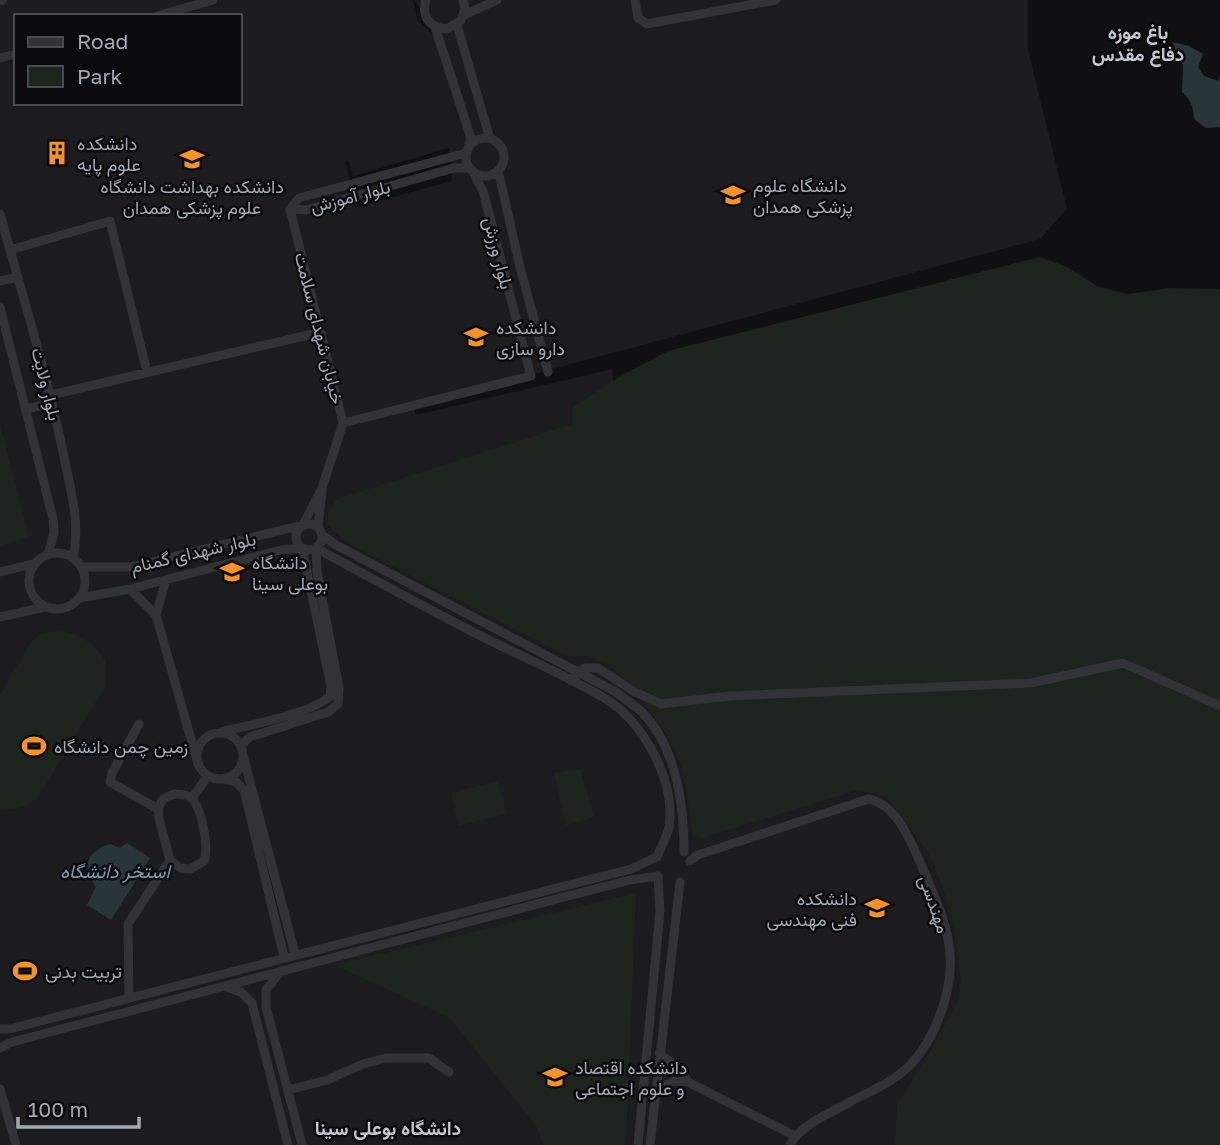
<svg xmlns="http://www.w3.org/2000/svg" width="1220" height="1145" font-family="'Golos Text',Vazirmatn,sans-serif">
	<rect width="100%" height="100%" fill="#101012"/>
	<!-- built -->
	<path fill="#1c1c1f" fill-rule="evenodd" d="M 0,0 L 413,0 L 418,21 L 434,35 L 445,72 L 444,40 L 414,0 L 1028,0 L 1028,50 L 1067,209 L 1040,239 L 413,406 L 416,415 L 612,369 L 617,423 L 820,742 L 1082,916 L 1220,1145 L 0,1145 ZM 16,16 L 240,16 L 240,103 L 16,103 ZM 449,148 L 452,181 L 357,207 L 345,161 L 348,160 L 353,176 Z"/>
	<!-- green -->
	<path fill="#1c241d" d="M 1040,257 L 1067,267 L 1097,286 L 1127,294 L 1170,288 L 1220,289 L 1220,1145 L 895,1145 L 897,1105 L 932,1048 L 957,1003 L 961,981 L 956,940 L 949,904 L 930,855 L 886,796 L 858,790 L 702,838 L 693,835 C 688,809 686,773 675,750 C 665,728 624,673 604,662 C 591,656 582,655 567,656 L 364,552 L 341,538 L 327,524 L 328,513 L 337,499 L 572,424 L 573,407 L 624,374 L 668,351 Z
		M 0,424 L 29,537 L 0,546 Z
		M 62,631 L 80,636 L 94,646 L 105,660 L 106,685 L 38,797 C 27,806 15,812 0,808 L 0,695 L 31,642 L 43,633 Z
		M 580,769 L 594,817 L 566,826 L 554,773 Z
		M 498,781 L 507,814 L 459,826 L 451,793 Z
		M 636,893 L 626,1145 L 543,1145 L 537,1127 L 450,1018 L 334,965 Z"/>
	<!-- water -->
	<path fill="#2a353a" d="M 1172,42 L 1189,46 L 1203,54 L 1198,67 L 1204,76 L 1218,81 L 1220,76 L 1220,127 L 1206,128 L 1194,119 C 1193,108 1192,100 1182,92 L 1183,65 Z
		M 127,843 L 150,858 L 111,920 L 87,905 L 96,887 C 82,865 85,853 110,844 L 120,848 Z"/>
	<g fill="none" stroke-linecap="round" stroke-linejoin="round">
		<!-- minor -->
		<path stroke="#313337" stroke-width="9" d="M 426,0 C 421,16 429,28 447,29 L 461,20 L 465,9 L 463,0
			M 635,0 L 638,18 L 647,24 L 776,0
			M 464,15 L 497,0
			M 157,16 L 213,0
			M 457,25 L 490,139
			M 435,27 L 471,138 L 468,149
			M 0,58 L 16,54
			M466 157a19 19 0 1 1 38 0a19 19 0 1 1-38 0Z
			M 498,170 L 520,267 L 548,372
			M 290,209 L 299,198 L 466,153
			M 290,209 L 306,210 L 454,168 L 469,168
			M 0,214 C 22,293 46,372 63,452 C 70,488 81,522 73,558
			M 10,250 L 110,221 L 147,372
			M 0,281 L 18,277
			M 0,307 L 53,519 L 54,533 L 48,554
			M 51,395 L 321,332
			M 27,409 L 52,403
			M 343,423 L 531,376 L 483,191 L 473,172
			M296 537a13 13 0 1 1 26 0a13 13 0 1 1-26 0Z
			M 318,527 L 322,491
			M 322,535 L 336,545 L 616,692 C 624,699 634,705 642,712 C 677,748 684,805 684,852
			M29 581a28 28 0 1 1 56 0a28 28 0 1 1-56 0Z
			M 81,567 L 131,567 L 303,525 L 322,488 L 343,423 L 290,209
			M 0,572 L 33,564
			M 130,589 L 156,615 L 198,764
			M 79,598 L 130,589 L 281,550 L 302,548 L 331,686 L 330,696 C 311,714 248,725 221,732
			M 156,615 L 166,580
			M 0,617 L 45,607
			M 571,681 L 576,673 L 585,668 L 598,668 L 633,691 L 661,704 L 730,696 L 1031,683 L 1123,663 L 1220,706
			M 139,724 L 112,773 L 110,782 L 158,809
			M197 756a23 23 0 1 1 46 0a23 23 0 1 1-46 0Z
			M 243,755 L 295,954
			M 224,779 L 236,782 L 244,790 L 284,957
			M 174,794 C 180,794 185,794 190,797 C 202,806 209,848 204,861 L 190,869 L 180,868 L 170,860 L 159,819 L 158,809 L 163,799 Z
			M 192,798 L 208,776
			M 690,861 L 698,855 L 868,799 C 895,803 910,839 920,862 C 932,891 948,922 950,954 C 953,993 933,1048 901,1073 C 887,1085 866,1093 850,1102 C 830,1113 800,1125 790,1145
			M 281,971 L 266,990 L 266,1007 L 302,1145
			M 226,987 L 241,992 L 252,1003 L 288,1145
			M 129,998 L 128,924 L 170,860
			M 0,1029 L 10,1029 L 631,869 L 657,857 C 661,847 667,837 669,827 C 676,782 644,722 606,699 C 566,675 522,657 481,636 C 426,608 371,578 316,548 L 317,571 L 339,688 L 338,704 L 328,712 L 250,737 L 241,745
			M 0,1048 L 12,1042 C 219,989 424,933 630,880 L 658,876 L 660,911 L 638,1145
			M 688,1082 L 795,1136
			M 0,1089 L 16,1145
			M 288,1090 L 327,1080 L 363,1064 L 386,1058 L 429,1058 L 449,1072
			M 655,1091 L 674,1081 L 688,1082 L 681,1070 L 659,1053
			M 650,1145 L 680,882"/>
		<!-- tertiary -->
		<path stroke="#313337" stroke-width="10" d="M 0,0 L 2,0"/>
	</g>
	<!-- icons -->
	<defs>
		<g id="building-bare" transform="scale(1.89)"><path d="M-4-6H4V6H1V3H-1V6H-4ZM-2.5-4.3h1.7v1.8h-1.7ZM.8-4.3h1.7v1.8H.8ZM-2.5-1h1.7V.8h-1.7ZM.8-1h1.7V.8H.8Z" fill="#f59225" stroke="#0b0b0d" stroke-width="2.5" paint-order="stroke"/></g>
		<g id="university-bare" transform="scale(1.89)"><path d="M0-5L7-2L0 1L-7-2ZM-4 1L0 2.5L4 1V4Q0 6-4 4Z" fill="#f59225" stroke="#0b0b0d" stroke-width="2.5" paint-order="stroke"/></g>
		<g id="stadium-bare" transform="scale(1.89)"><path d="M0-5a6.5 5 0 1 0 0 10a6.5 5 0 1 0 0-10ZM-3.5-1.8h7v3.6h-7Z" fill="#f59225" stroke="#0b0b0d" stroke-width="2.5" paint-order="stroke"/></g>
	</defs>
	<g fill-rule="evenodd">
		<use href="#building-bare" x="57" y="153"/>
		<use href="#university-bare" x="192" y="159"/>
		<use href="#university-bare" x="733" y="195"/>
		<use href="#university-bare" x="476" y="337"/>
		<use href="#university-bare" x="232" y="572"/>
		<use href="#stadium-bare" x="34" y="746"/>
		<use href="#university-bare" x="877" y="908"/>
		<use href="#stadium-bare" x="25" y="971"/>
		<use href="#university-bare" x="555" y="1077"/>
	</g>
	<g text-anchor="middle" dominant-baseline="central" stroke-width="5" stroke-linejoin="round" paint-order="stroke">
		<!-- poi labels -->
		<g font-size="18" fill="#a1a9b3" stroke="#0b0b0d" text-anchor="start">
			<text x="77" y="143">دانشکده<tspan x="77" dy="21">علوم پایه</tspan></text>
			<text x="753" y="185">دانشگاه علوم<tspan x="753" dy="21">پزشکی همدان</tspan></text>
			<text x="192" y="186" text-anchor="middle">دانشکده بهداشت دانشگاه<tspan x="192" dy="21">علوم پزشکی همدان</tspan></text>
			<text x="496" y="327">دانشکده<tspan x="496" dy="21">دارو سازی</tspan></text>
			<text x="252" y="562">دانشگاه<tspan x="252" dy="21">بوعلی سینا</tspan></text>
			<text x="54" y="746">زمین چمن دانشگاه</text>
			<text x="857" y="898" text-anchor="end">دانشکده<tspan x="857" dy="21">فنی مهندسی</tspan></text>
			<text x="45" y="971">تربیت بدنی</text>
			<text x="575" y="1067">دانشکده اقتصاد<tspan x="575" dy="21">و علوم اجتماعی</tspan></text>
		</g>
		<!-- street labels -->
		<g font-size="18" fill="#a1a9b3" stroke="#0b0b0d">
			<text transform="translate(350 196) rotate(-15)">بلوار آموزش</text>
			<text transform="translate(499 253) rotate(76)">بلوار ورزش</text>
			<text transform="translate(320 328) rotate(76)">خیابان شهدای سلامت</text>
			<text transform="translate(47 384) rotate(76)">بلوار ولایت</text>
			<text transform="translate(193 552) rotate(-13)">بلوار شهدای گمنام</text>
			<text transform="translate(935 904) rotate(71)">مهندسی</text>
		</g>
		<!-- neighbourhood labels -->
		<g font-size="19" font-weight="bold" fill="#c2c7cf" stroke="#0b0b0d">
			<text x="1138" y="31">باغ موزه<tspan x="1138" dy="22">دفاع مقدس</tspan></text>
			<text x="388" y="1127">دانشگاه بوعلی سینا</text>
		</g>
		<!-- water labels -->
		<g font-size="19" font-style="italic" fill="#769daf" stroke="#0b0b0d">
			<text x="115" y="870">استخر دانشگاه</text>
		</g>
	</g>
	<!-- legend -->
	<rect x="14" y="14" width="228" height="91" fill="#0b0b0d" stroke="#474a4f" stroke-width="2"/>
	<rect x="28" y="37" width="35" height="10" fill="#313337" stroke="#474a4f" stroke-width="2"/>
	<text x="77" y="49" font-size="21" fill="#a1a9b3">Road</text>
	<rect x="28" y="66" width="35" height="21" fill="#1c241d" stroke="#474a4f" stroke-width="2"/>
	<text x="77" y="84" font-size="21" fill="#a1a9b3">Park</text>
	<!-- scale -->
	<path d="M18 1117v10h121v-10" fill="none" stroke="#a1a9b3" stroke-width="3.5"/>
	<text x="28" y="1117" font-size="21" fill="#a1a9b3" stroke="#0b0b0d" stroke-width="5" paint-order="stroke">100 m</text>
</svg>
